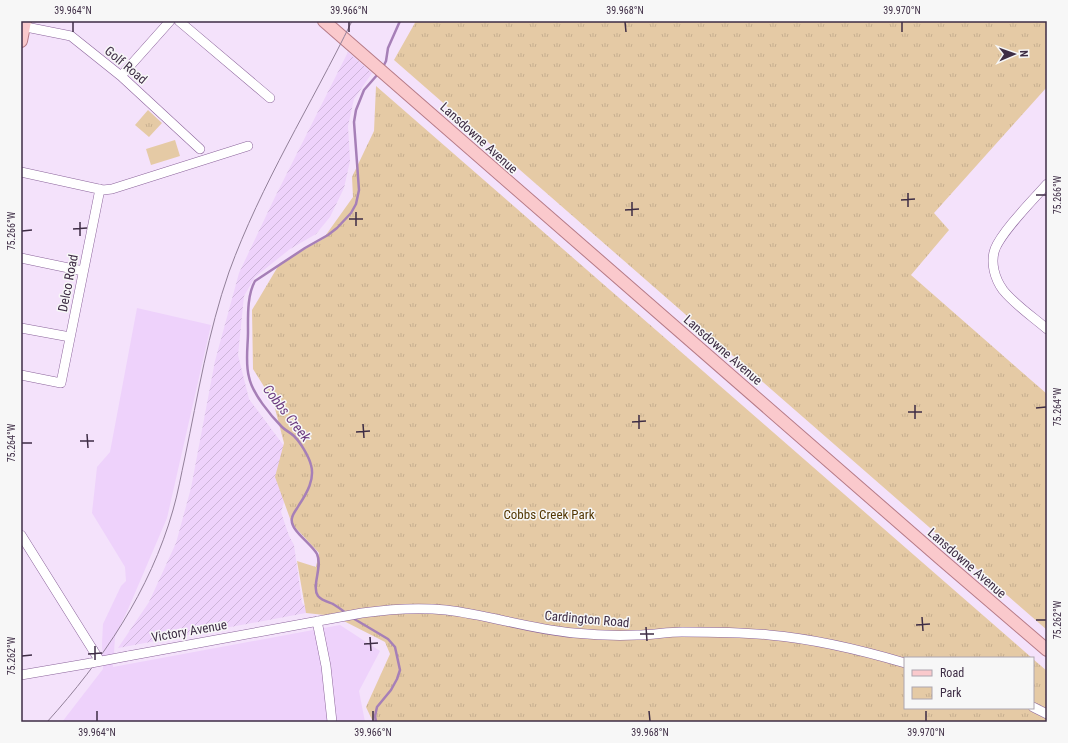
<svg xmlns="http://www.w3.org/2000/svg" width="1068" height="743" font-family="'Roboto Condensed',sans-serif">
	<defs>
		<pattern id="industrial-furrows" width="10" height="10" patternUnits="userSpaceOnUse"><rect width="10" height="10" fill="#eed2fb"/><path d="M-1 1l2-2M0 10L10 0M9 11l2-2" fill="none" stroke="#cdb5d8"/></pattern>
		<pattern id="park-tufts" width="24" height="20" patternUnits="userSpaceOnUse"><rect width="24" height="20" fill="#e5caa5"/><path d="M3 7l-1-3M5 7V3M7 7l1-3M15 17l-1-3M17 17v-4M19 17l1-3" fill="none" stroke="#c6ae8f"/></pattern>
	</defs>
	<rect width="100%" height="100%" fill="#f4e2fb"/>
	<!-- built -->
	<path fill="#eed2fb" d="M 137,308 L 211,325 L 167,518 L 129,607 L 115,637 L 113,667 L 340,625 L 380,651 L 359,691 L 365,722 L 62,722 L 103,669 L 102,643 L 103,624 L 121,586 L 126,581 L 125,567 L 92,513 L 97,467 L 110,452 Z"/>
	<!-- industrial -->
	<path fill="url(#industrial-furrows)" d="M 348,52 L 372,73 L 354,99 L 348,126 L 350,161 L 344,188 L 330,217 L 316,234 L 290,249 L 255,277 L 244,296 L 238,355 L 249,399 L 287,450 L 294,469 L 281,512 L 289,536 L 294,545 L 302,603 L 311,612 L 118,648 L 149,602 L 176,543 L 191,488 L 215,361 L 239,273 L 275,197 Z"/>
	<!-- park -->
	<path fill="url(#park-tufts)" d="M 416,21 L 1047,21 L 1047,87 L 934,213 L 949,230 L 911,275 L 1047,394 L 1047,630 L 394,60 Z
		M 376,86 L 1032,658 L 905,658 L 905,708 L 1033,708 L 1033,659 L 1047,671 L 1047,722 L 373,722 L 366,707 L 390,654 L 385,642 L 334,616 L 306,613 L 297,561 L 316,567 L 319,553 L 292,524 L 275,477 L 284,443 L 273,401 L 253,369 L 252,310 L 280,263 L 323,239 L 353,197 L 352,177 L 374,131 Z
		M 148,110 L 162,123 L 149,137 L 135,125 Z"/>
	<!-- garden -->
	<path fill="#e5caa5" d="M 175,140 L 180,156 L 151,165 L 146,149 Z"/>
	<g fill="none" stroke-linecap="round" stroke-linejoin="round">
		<!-- stream -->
		<path stroke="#a67fb7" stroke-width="2.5" d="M 383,67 L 386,61 L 388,48 L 400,21
			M 346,613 C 342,610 338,607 333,604 C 328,602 321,600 318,596 C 311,586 323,567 317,554 C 311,543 289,530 292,518 C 293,513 297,509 299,505 C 307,493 315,479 311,465 C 309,457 301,443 294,436 C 291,433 286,431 282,427 C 271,416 252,393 249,377 C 245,363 248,346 248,332 C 248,316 247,295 255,281 L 305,248 L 328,235 L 337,228 L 351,213 L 356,204 L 359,190 L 354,122 L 356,110 L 364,90 L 378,74
			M 351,617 L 388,639 L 395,647 L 400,670 L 397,679 L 391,690 L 377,707 L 375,716 L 376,722"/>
		<!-- minor casing -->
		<g stroke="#8b649b" stroke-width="10">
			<path id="minor" d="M 179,21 L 270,98
				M 21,26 L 71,36 L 121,76 L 200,149
				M 121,76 L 170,21
				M 21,172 L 103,190 L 112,189 L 248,146
				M 1047,184 C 1033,200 1002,231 995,249 C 990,263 995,279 1003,290 C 1014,304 1033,317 1047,329
				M 21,258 L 83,271
				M 21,328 L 70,337
				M 21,375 L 61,383 L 100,189
				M 21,535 L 93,650
				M 317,621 L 326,666 L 332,722
				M 128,656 L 362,613 C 390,609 417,607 446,610 C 489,615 530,629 574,633 C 594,635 616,636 637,635 C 652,635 667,632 682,632 C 710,632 741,632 769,635 C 815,639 861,650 905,663
				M 21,675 L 91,663
				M 1033,707 L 1047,714"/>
		</g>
		<!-- major casing -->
		<g stroke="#b67b87" stroke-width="14">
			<path id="major" d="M 324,21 L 941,559 L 1047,650
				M 21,41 L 25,21"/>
		</g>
		<!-- minor -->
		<use href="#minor" stroke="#fff" stroke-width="9"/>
		<!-- major -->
		<use href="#major" stroke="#fac9cc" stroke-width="12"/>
		<!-- tram -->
		<path stroke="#928099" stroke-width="1" d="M 47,722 C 103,660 150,591 173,510 C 178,493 181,475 185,457 C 198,395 208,332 229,272 C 261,184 311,105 352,21"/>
		<!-- minor-bridge casing -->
		<g stroke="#8b649b" stroke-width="10" stroke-linecap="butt">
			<path id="minor-bridge" d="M 93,650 L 100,661
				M 91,663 L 128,656"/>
		</g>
		<!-- minor-bridge -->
		<use href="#minor-bridge" stroke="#fff" stroke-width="9"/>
	</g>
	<!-- ticks -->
	<path fill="none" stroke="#3e2d45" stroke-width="1.5" d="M 73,22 L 73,32M 349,22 L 349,32M 625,22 L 626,32M 902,22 L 902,32M 908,193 L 908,207M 1036,195 L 1046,195M 901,200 L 915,199M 632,202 L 632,216M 625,210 L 639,209M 356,212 L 356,226M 349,219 L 363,219M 80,222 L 80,236M 73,229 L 87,228M 22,231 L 32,230M 915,405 L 915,419M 1036,408 L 1046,407M 908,412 L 922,412M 639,415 L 639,429M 632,422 L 646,421M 363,424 L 364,438M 356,432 L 370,431M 87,434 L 88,448M 80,441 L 94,441M 22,443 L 32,443M 922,617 L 923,631M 1036,620 L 1046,620M 916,625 L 930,624M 646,627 L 647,641M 640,634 L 654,634M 370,637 L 371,651M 364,644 L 378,643M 95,646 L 95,660M 88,654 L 102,653M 22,656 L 32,655M 97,711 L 97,721M 373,711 L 373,721M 649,711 L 650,721M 926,711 L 926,721"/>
	<g text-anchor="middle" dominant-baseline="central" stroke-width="3" stroke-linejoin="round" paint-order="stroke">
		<!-- street labels -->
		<g font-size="13" fill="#3e2d45" stroke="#f7f7f7">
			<text transform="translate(126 65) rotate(40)">Golf Road</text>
			<text transform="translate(479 138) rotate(42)">Lansdowne Avenue</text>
			<text transform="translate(68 283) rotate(-79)">Delco Road</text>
			<text transform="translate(723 350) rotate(41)">Lansdowne Avenue</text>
			<text transform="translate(967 563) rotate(41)">Lansdowne Avenue</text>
			<text transform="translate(587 619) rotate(5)">Cardington Road</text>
			<text transform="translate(189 631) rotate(-10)">Victory Avenue</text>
		</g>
		<!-- park labels -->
		<g font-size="13" fill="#533703" stroke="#f7f7f7">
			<text x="549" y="514">Cobbs Creek Park</text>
		</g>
		<!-- water labels -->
		<g font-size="14" font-style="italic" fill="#6c3a80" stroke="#f7f7f7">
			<text transform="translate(287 413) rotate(52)">Cobbs Creek</text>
		</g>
	</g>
	<!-- border -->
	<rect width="1068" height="743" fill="none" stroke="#f7f7f7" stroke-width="44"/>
	<!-- legend -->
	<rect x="904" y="657" width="130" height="52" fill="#f7f7f7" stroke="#ada6b0"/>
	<rect x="912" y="670" width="20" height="6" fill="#fac9cc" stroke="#ada6b0"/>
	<text x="940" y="677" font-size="12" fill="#3e2d45">Road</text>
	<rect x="912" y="687" width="20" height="12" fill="url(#park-tufts)" stroke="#ada6b0"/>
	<text x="940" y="697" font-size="12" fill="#3e2d45">Park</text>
	<!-- north arrow -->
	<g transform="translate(1014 54) rotate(88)" stroke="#f7f7f7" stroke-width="3" paint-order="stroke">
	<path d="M0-3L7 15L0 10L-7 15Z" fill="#3e2d45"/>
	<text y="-6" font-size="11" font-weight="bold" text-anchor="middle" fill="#3e2d45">N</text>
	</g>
	<rect x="22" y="22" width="1024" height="699" fill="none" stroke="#3e2d45" stroke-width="1.5"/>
	<g font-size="10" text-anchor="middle" fill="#3e2d45">
		<text x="73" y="14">39.964°N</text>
		<text x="349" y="14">39.966°N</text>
		<text x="625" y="14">39.968°N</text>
		<text x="902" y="14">39.970°N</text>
		<text transform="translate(1057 195) rotate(-90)" y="4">75.266°W</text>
		<text transform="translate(11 231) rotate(-90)" y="4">75.266°W</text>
		<text transform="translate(1057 407) rotate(-90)" y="4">75.264°W</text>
		<text transform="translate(11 443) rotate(-90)" y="4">75.264°W</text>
		<text transform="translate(1057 620) rotate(-90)" y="4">75.262°W</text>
		<text transform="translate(11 656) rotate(-90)" y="4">75.262°W</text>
		<text x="97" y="736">39.964°N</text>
		<text x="373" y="736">39.966°N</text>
		<text x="650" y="736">39.968°N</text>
		<text x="926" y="736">39.970°N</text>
	</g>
</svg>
